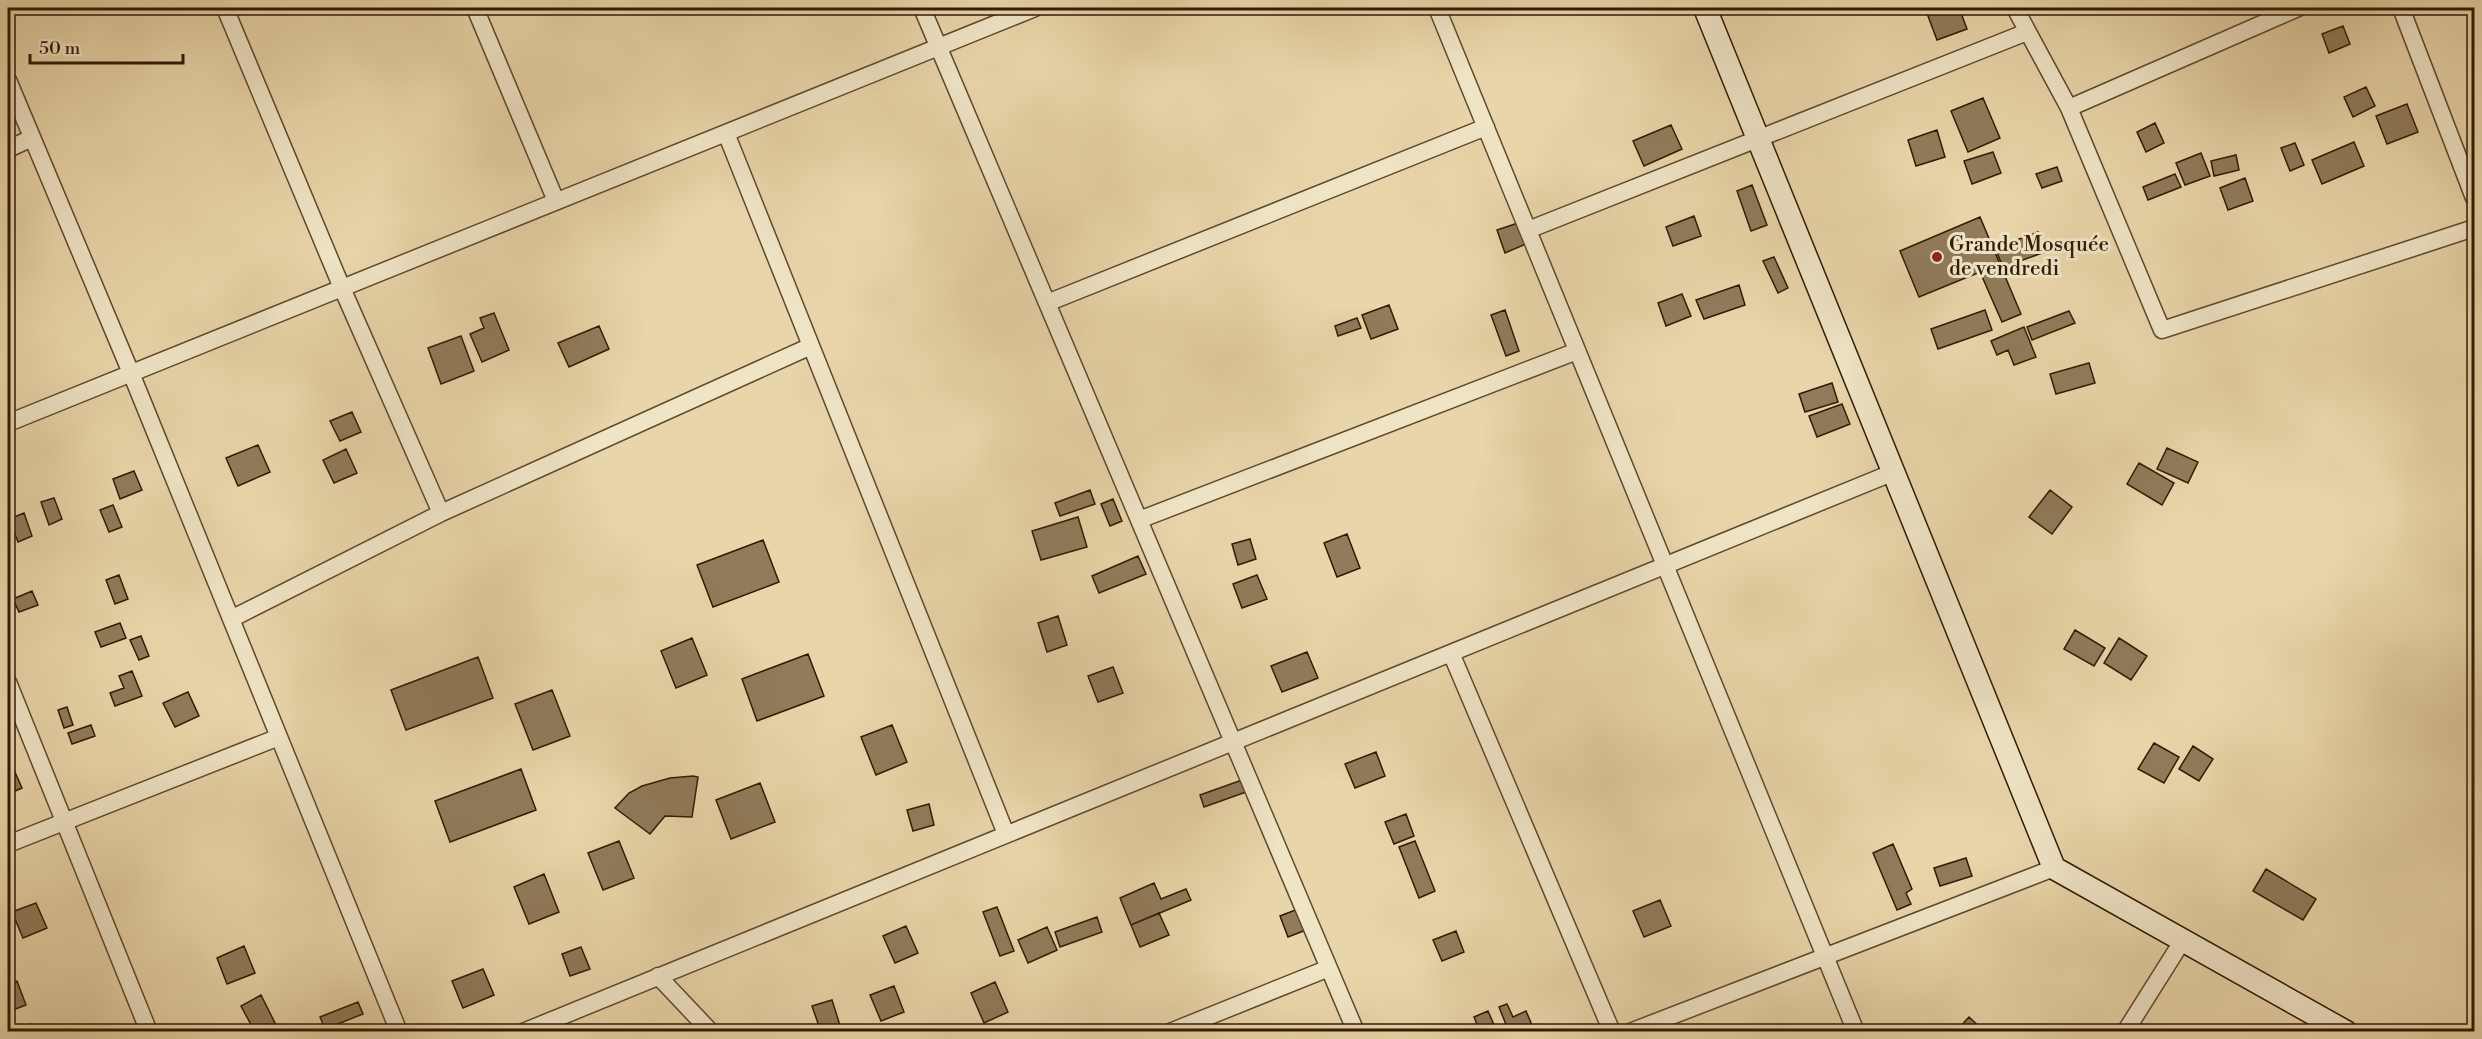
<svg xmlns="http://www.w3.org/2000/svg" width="2482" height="1039" font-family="'Libre Bodoni',serif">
	<rect width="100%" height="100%" fill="#e8d5a9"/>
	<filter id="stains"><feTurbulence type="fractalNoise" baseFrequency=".00333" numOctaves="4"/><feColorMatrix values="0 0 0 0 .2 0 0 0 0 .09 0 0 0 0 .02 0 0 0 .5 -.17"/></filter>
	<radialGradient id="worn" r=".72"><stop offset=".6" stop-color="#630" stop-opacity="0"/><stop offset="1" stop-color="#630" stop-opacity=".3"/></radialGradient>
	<!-- building -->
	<path fill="#907b5a" stroke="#311a05" stroke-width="1.5" d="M 1925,8 L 1976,8 L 1961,13 L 1967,29 L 1937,40 Z
		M 2343,26 L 2350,44 L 2329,53 L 2322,34 Z
		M 2366,87 L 2375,106 L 2353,117 L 2344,97 Z
		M 1983,98 L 2000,138 L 1968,152 L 1951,111 Z
		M 2407,104 L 2418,132 L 2387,144 L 2376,116 Z
		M 2155,123 L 2164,143 L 2146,152 L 2137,132 Z
		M 1671,125 L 1682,149 L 1644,166 L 1633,141 Z
		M 1937,130 L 1945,157 L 1916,166 L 1908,140 Z
		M 2354,142 L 2364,166 L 2322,184 L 2312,160 Z
		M 2295,143 L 2304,165 L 2290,171 L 2281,148 Z
		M 1993,152 L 2001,173 L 1972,184 L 1964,161 Z
		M 2201,153 L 2210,176 L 2185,185 L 2176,163 Z
		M 2236,155 L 2239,170 L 2214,176 L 2211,161 Z
		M 2057,167 L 2062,181 L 2042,188 L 2036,174 Z
		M 2175,174 L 2181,187 L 2148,200 L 2143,187 Z
		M 2245,178 L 2253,201 L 2228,210 L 2220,188 Z
		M 1752,185 L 1767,225 L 1751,231 L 1737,191 Z
		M 1694,216 L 1701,236 L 1673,246 L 1666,227 Z
		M 1980,217 L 2021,314 L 2002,322 L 1980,272 L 1919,297 L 1900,251 Z
		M 1518,223 L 1526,244 L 1505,253 L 1497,230 Z
		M 2038,232 L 2045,252 L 2003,267 L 1995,248 Z
		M 1774,257 L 1788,288 L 1778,293 L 1763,261 Z
		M 1739,285 L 1745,305 L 1704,319 L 1696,300 Z
		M 1682,294 L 1691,316 L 1666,326 L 1658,303 Z
		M 1389,305 L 1398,329 L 1371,339 L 1362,315 Z
		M 1505,310 L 1519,351 L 1506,356 L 1491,315 Z
		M 1985,310 L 1992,330 L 1938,349 L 1931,329 Z
		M 2069,311 L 2075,323 L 2032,340 L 2027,327 Z
		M 494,313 L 509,350 L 482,362 L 470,334 L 484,328 L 480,318 Z
		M 1357,318 L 1361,328 L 1338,336 L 1335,326 Z
		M 599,326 L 609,349 L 569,367 L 558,343 Z
		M 2024,327 L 2036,357 L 2014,365 L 2008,350 L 1997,355 L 1991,341 Z
		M 461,336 L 474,371 L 441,384 L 428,348 Z
		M 2089,363 L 2095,383 L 2056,394 L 2050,374 Z
		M 1832,383 L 1838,402 L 1805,412 L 1799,394 Z
		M 1842,404 L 1850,424 L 1817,437 L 1809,416 Z
		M 352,412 L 361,432 L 340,441 L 330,421 Z
		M 258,445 L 270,472 L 238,486 L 226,458 Z
		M 2167,448 L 2198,462 L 2188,483 L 2157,469 Z
		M 346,449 L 357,473 L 334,483 L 323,460 Z
		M 2139,463 L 2174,483 L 2162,505 L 2127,484 Z
		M 134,471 L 142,490 L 120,499 L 113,479 Z
		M 1090,490 L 1095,504 L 1060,516 L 1055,503 Z
		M 2050,490 L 2072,507 L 2052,534 L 2029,517 Z
		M 54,498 L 62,519 L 49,525 L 41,502 Z
		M 1113,499 L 1122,521 L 1110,526 L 1101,504 Z
		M 113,505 L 122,527 L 109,532 L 100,510 Z
		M 24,513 L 32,536 L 18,542 L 9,519 Z
		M 1078,517 L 1087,547 L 1041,560 L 1032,531 Z
		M 1347,534 L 1360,568 L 1337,577 L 1324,543 Z
		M 1250,539 L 1256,559 L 1238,565 L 1232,544 Z
		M 763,540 L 779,582 L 713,607 L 697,565 Z
		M 1138,556 L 1146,574 L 1099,593 L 1092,576 Z
		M 119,575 L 128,599 L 115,604 L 106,580 Z
		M 1257,575 L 1267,599 L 1242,608 L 1233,584 Z
		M 32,591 L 38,605 L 19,612 L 13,599 Z
		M 1058,616 L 1067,645 L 1047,652 L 1038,623 Z
		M 120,623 L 126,638 L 101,647 L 95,632 Z
		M 2075,630 L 2105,648 L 2094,666 L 2064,649 Z
		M 141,636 L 149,656 L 139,660 L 130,640 Z
		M 692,638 L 707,675 L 676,688 L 661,651 Z
		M 2119,638 L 2147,656 L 2131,680 L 2104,663 Z
		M 1307,652 L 1318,678 L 1282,692 L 1271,666 Z
		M 808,654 L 824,696 L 757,721 L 742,679 Z
		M 478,657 L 493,698 L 406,730 L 391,690 Z
		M 1113,667 L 1123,693 L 1098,702 L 1088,676 Z
		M 132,671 L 142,696 L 115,706 L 110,693 L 124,688 L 119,676 Z
		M 552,690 L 570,736 L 533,750 L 515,704 Z
		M 188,692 L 199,716 L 175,727 L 163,703 Z
		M 67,707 L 73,725 L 64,728 L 58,710 Z
		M 91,725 L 95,736 L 72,744 L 68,733 Z
		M 892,725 L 907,762 L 876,775 L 861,737 Z
		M 2154,743 L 2179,757 L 2164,783 L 2138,769 Z
		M 2193,746 L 2213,759 L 2199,781 L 2179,769 Z
		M 1376,752 L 1385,776 L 1355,788 L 1345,764 Z
		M 10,761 L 22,788 L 8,794 L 8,762 Z
		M 521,769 L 536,810 L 450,842 L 435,801 Z
		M 693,776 L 698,777 L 692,817 L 665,816 L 650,834 L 615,808 L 629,793 L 642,786 L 670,778 Z
		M 1242,780 L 1246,792 L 1204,807 L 1200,795 Z
		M 760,783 L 775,822 L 731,839 L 716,800 Z
		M 929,804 L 934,825 L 913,831 L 907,810 Z
		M 1406,814 L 1414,836 L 1394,844 L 1385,822 Z
		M 619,841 L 634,878 L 603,890 L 588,853 Z
		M 1415,841 L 1435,891 L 1419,898 L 1399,847 Z
		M 1893,844 L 1912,889 L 1906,893 L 1911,904 L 1897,910 L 1873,853 Z
		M 1966,858 L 1972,876 L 1940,886 L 1934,868 Z
		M 2266,869 L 2316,899 L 2303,920 L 2253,891 Z
		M 544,874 L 559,912 L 529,924 L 514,887 Z
		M 1154,883 L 1161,899 L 1186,889 L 1191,900 L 1131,925 L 1120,898 Z
		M 1660,900 L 1671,926 L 1644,937 L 1633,911 Z
		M 36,903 L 47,928 L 23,938 L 12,912 Z
		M 997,907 L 1014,951 L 1000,956 L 983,912 Z
		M 1298,909 L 1306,930 L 1288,937 L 1280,916 Z
		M 1159,913 L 1169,935 L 1140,947 L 1131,925 Z
		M 1097,917 L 1102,932 L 1060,947 L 1055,932 Z
		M 906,926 L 918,953 L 895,963 L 883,936 Z
		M 1047,927 L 1057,950 L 1028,963 L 1018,940 Z
		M 1456,931 L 1464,952 L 1442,961 L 1433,940 Z
		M 244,946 L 255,973 L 227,984 L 217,958 Z
		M 581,947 L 590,969 L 570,976 L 562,954 Z
		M 483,969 L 494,995 L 463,1008 L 452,981 Z
		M 17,981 L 26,1005 L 8,1012 L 8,985 Z
		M 995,982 L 1008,1012 L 984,1023 L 971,993 Z
		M 894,986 L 904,1012 L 881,1021 L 870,995 Z
		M 261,995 L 276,1025 L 264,1032 L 255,1032 L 241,1006 Z
		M 832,1000 L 842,1032 L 821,1032 L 812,1006 Z
		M 358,1002 L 363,1014 L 325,1029 L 320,1017 Z
		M 1507,1004 L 1513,1017 L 1526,1011 L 1535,1032 L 1503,1032 L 1507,1027 L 1499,1007 Z
		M 1488,1011 L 1497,1032 L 1480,1032 L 1474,1017 Z
		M 1969,1017 L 1985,1032 L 1957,1030 Z
		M 31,1024 L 34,1032 L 12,1032 L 12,1031 Z"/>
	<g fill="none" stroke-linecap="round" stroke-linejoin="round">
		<!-- street casing -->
		<g stroke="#5f492e" stroke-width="19">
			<path id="street" d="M 225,8 L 342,288 L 441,513
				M 475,8 L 556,201
				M 922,8 L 1356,1032
				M 1437,8 L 1856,1032
				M 2015,8 L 2069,108 L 2162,330 L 2474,228
				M 2401,8 L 2474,198
				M 8,80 L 131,373 L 399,1032
				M 2069,108 L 2298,8
				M 726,133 L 1006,834
				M 8,149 L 32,138
				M 1528,230 L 2027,32
				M 1047,303 L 1486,127
				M 8,423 L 1035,8
				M 1139,520 L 1577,351
				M 231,619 L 441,513 L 811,346
				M 1451,653 L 1612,1032
				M 8,682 L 149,1032
				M 8,844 L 279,737
				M 658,976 L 711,1032
				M 523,1032 L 1894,472
				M 1170,1032 L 1329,968
				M 1630,1032 L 2054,868
				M 2125,1032 L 2183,940"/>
		</g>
		<!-- secondary casing -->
		<g stroke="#311a05" stroke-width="25">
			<path id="secondary" d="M 1705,8 L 2054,868 L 2346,1032"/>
		</g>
		<!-- street -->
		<use href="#street" stroke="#f0e4c7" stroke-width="16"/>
		<!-- secondary -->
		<use href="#secondary" stroke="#f0e4c7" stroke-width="22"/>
	</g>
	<!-- markers -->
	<circle fill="#8f2418" stroke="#f0e4c7" stroke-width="2" cx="1937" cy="257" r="6"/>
	<g text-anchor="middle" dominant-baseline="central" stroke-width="6" stroke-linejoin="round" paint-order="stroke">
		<!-- poi labels -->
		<g font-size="21" fill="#311a05" stroke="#f0e4c7" text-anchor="start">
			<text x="1949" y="245">Grande Mosquée<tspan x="1949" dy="24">de vendredi</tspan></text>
		</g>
	</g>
	<!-- margin -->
	<rect width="2482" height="1039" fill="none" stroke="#e8d5a9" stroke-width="30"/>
	<rect x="9" y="9" width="2464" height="1021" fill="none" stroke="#311a05" stroke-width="3"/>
	<rect x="15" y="15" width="2452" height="1009" fill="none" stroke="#311a05" stroke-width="1.5"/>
	<!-- scale -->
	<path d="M30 54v9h153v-9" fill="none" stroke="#311a05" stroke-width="3"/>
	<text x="39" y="54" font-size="18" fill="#311a05" stroke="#f0e4c7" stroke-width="4.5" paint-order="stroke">50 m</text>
	<rect width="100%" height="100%" filter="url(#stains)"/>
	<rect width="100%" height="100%" fill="url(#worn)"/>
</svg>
